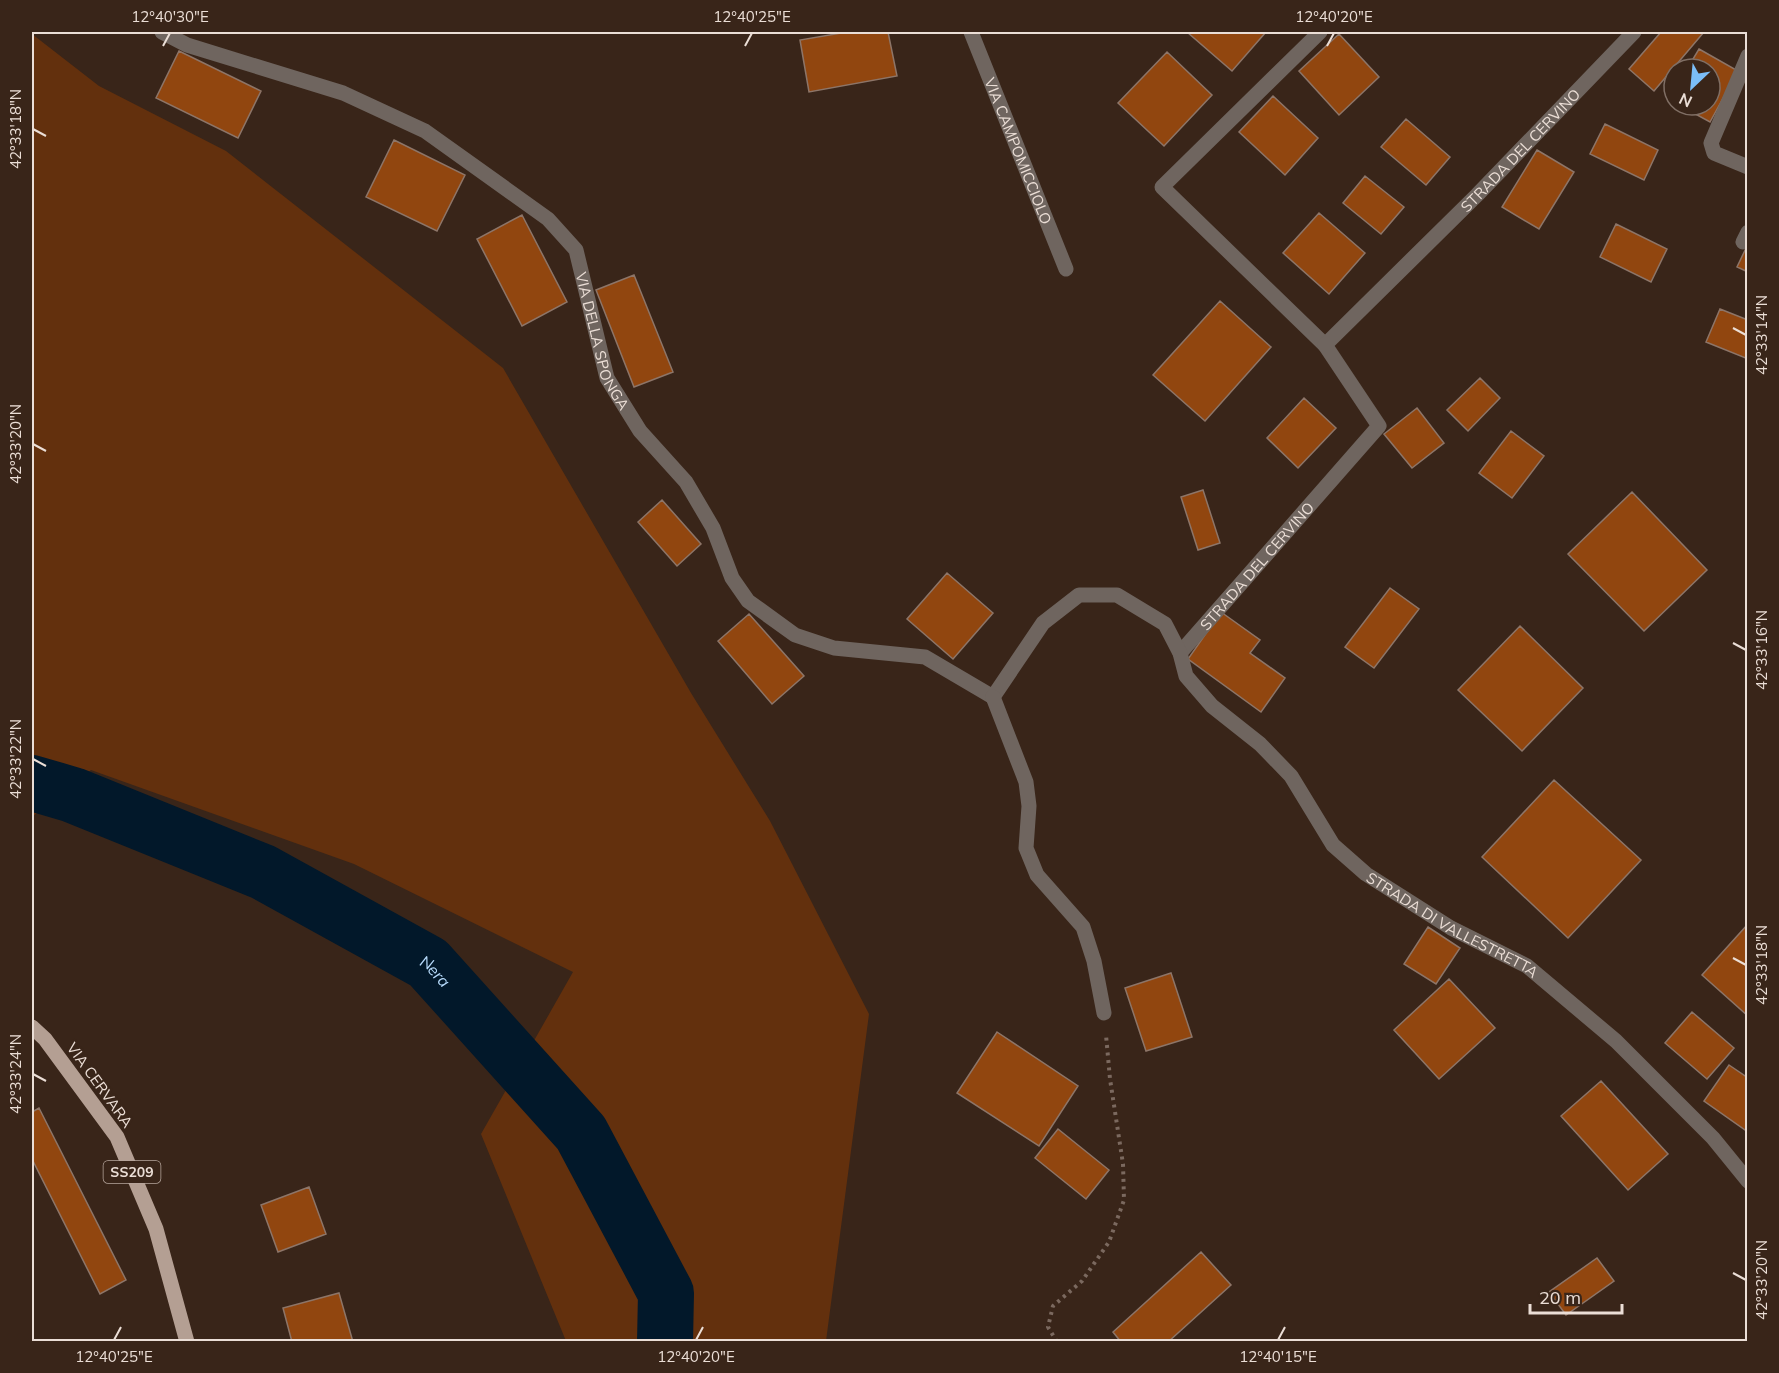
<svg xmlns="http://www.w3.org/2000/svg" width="1779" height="1373" font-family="Mulish,sans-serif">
	<rect width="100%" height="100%" fill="#392519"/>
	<!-- green -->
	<path fill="#63300d" d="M 32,34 L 99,86 L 226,151 L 503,368 L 691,693 L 770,821 L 869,1014 L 826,1341 L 566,1341 L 481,1134 L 573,972 L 354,864 L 91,770 L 32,817 Z"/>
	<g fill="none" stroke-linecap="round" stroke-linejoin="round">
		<!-- river -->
		<path stroke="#02182a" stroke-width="56" id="s1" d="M 32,783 L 73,795 L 263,872 L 428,963 L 581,1133 L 666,1293 L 665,1342"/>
	</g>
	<!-- building -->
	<path fill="#91460f" stroke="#8d7568" stroke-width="1.5" d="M 847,32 L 888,32 L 897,76 L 809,92 L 800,40 Z
		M 1187,32 L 1266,32 L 1232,71 Z
		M 1661,32 L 1704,32 L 1654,91 L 1629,69 Z
		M 1339,34 L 1379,77 L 1339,115 L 1299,71 Z
		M 1699,49 L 1738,71 L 1710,122 L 1679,105 L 1710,105 L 1710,69 L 1687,69 Z
		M 179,51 L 261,91 L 238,138 L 156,98 Z
		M 1167,52 L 1212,95 L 1164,146 L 1118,103 Z
		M 1273,96 L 1318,138 L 1285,175 L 1239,132 Z
		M 1406,119 L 1450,157 L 1426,185 L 1381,147 Z
		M 1605,124 L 1658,150 L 1644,180 L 1590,154 Z
		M 394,140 L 465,175 L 437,231 L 366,197 Z
		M 1537,150 L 1574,172 L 1539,229 L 1502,207 Z
		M 1365,176 L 1404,207 L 1381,234 L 1343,203 Z
		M 1319,213 L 1365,253 L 1329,294 L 1283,253 Z
		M 522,215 L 567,302 L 522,326 L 477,239 Z
		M 1616,224 L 1667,249 L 1651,282 L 1600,257 Z
		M 1748,244 L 1748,272 L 1737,267 Z
		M 634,275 L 673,372 L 634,387 L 596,290 Z
		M 1220,301 L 1271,347 L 1205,421 L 1153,375 Z
		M 1720,309 L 1748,320 L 1748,359 L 1706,342 Z
		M 1480,378 L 1500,398 L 1468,431 L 1447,410 Z
		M 1304,398 L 1336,428 L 1298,468 L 1267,438 Z
		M 1417,408 L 1444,443 L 1412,468 L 1384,434 Z
		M 1511,431 L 1544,456 L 1512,498 L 1479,473 Z
		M 1203,490 L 1220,543 L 1198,550 L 1181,497 Z
		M 1632,492 L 1707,570 L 1644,631 L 1568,554 Z
		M 662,500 L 701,544 L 677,566 L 638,522 Z
		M 947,573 L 993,613 L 953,659 L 907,619 Z
		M 1390,588 L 1419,609 L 1374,668 L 1345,647 Z
		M 1221,612 L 1260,640 L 1250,653 L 1285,678 L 1261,712 L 1188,659 Z
		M 749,614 L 804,676 L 772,704 L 718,641 Z
		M 1520,626 L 1583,688 L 1522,751 L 1458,690 Z
		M 1554,780 L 1641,860 L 1568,938 L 1482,857 Z
		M 1748,924 L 1748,1016 L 1702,975 Z
		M 1428,927 L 1460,948 L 1436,984 L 1404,964 Z
		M 1171,973 L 1192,1037 L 1146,1051 L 1125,988 Z
		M 1449,979 L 1495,1028 L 1439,1079 L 1394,1030 Z
		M 1692,1012 L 1734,1048 L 1707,1079 L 1665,1043 Z
		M 997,1032 L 1078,1086 L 1039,1146 L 957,1093 Z
		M 1729,1065 L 1748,1078 L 1748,1132 L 1704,1101 Z
		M 1601,1081 L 1668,1154 L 1628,1190 L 1561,1116 Z
		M 39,1108 L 126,1280 L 100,1294 L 32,1159 L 32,1112 Z
		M 1058,1129 L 1109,1170 L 1086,1199 L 1035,1158 Z
		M 309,1187 L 326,1234 L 278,1252 L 261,1205 Z
		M 1201,1252 L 1231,1285 L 1168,1342 L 1121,1342 L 1113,1332 Z
		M 1597,1258 L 1614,1281 L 1566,1315 L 1549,1292 Z
		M 339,1293 L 353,1342 L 292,1342 L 283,1308 Z"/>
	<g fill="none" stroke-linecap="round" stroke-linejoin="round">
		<!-- path -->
		<path stroke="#7b695f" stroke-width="4" stroke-dasharray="3 4.5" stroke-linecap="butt" d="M 1057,1342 L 1048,1327 L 1053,1306 L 1082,1281 L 1109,1242 L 1124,1200 L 1123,1164 L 1110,1079 L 1106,1035"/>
		<!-- lane -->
		<path stroke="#6f655f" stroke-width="15" d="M 1748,56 L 1711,143 L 1714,153 L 1748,167
			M 1743,242 L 1748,232"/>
		<!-- street -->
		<g stroke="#6f655f" stroke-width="15">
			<path id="s2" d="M 162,32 L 187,45 L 343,93 L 425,131 L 548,219 L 576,250 L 607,378 L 640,431 L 686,482 L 713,528 L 732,578 L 748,601 L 795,635 L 834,648 L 925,657 L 993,697"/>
			<path id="s3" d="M 971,32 L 1066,269"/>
			<path d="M 1320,32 L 1162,187 L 1325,345"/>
			<path id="s4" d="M 1180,653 L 1379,426 L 1325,345 L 1477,195 L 1634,32"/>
			<path id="s5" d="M 993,697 L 1043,623 L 1079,595 L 1117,595 L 1165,624 L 1180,653 L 1186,676 L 1212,706 L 1260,744 L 1291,776 L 1333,845 L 1366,874 L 1451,928 L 1527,966 L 1616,1041 L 1713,1138 L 1748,1181"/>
			<path d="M 993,697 L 1026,782 L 1029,806 L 1026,848 L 1037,875 L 1083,927 L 1094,961 L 1104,1013"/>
		</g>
		<!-- primary -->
		<path stroke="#b49f93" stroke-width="15" d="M 32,1027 L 45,1039 L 117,1137 L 156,1229 L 187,1342"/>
	</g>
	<!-- ticks -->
	<path fill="none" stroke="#ebded6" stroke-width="2" d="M 163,46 L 170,33M 745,46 L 752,33M 1327,46 L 1334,33M 33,129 L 46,136M 1733,328 L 1746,335M 33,444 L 46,451M 1733,643 L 1746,650M 33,759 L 46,766M 1733,958 L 1746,965M 33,1074 L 46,1081M 1733,1273 L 1746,1280M 114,1340 L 121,1327M 696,1340 L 703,1327M 1278,1340 L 1285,1327"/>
	<g text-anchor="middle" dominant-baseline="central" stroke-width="5" stroke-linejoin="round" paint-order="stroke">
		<!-- shield labels -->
		<rect fill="#392519" stroke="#b6a69d" stroke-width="1.5" x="103.5" y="1161" width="57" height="22" rx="4.5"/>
		<g font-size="14" font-weight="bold" fill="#ebded6">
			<text x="132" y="1172">SS209</text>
		</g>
		<!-- street labels -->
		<g font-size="15" fill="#ebded6" stroke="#392519">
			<text stroke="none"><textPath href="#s3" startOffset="128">VIA CAMPOMICCIOLO</textPath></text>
			<text stroke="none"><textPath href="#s4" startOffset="675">STRADA DEL CERVINO</textPath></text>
			<text stroke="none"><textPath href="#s2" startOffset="570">VIA DELLA SPONGA</textPath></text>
			<text stroke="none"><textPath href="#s4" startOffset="116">STRADA DEL CERVINO</textPath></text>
			<text stroke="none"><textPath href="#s5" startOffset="656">STRADA DI VALLESTRETTA</textPath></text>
			<text transform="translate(100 1085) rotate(54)">VIA CERVARA</text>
		</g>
		<!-- water labels -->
		<g font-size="16" font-style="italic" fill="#b7dbfc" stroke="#392519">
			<text stroke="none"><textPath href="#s1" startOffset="447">Nera</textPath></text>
		</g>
	</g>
	<!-- border -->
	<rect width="1779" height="1373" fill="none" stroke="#392519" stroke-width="66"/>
	<!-- north arrow -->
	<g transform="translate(1692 87) rotate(206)"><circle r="28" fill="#392519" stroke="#806f65" stroke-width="1.5"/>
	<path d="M0-4.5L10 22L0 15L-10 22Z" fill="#7bbef8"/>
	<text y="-9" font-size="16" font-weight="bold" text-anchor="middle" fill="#ebded6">N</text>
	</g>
	<!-- scale -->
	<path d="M1530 1304v9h92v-9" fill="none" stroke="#ebded6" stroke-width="3"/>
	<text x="1539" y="1304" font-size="18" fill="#ebded6" stroke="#392519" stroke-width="4.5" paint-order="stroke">20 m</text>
	<rect x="33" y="33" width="1713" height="1307" fill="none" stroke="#ebded6" stroke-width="2"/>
	<g font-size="15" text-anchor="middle" fill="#ebded6">
		<text x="170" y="22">12°40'30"E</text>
		<text x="752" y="22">12°40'25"E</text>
		<text x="1334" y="22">12°40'20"E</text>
		<text transform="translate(16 129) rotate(-90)" y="5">42°33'18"N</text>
		<text transform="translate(1762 335) rotate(-90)" y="5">42°33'14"N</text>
		<text transform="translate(16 444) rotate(-90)" y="5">42°33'20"N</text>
		<text transform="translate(1762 650) rotate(-90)" y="5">42°33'16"N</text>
		<text transform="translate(16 759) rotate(-90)" y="5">42°33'22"N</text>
		<text transform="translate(1762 965) rotate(-90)" y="5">42°33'18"N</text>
		<text transform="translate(16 1074) rotate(-90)" y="5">42°33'24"N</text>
		<text transform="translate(1762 1280) rotate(-90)" y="5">42°33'20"N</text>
		<text x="114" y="1362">12°40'25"E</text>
		<text x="696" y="1362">12°40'20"E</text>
		<text x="1278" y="1362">12°40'15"E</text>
	</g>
</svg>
